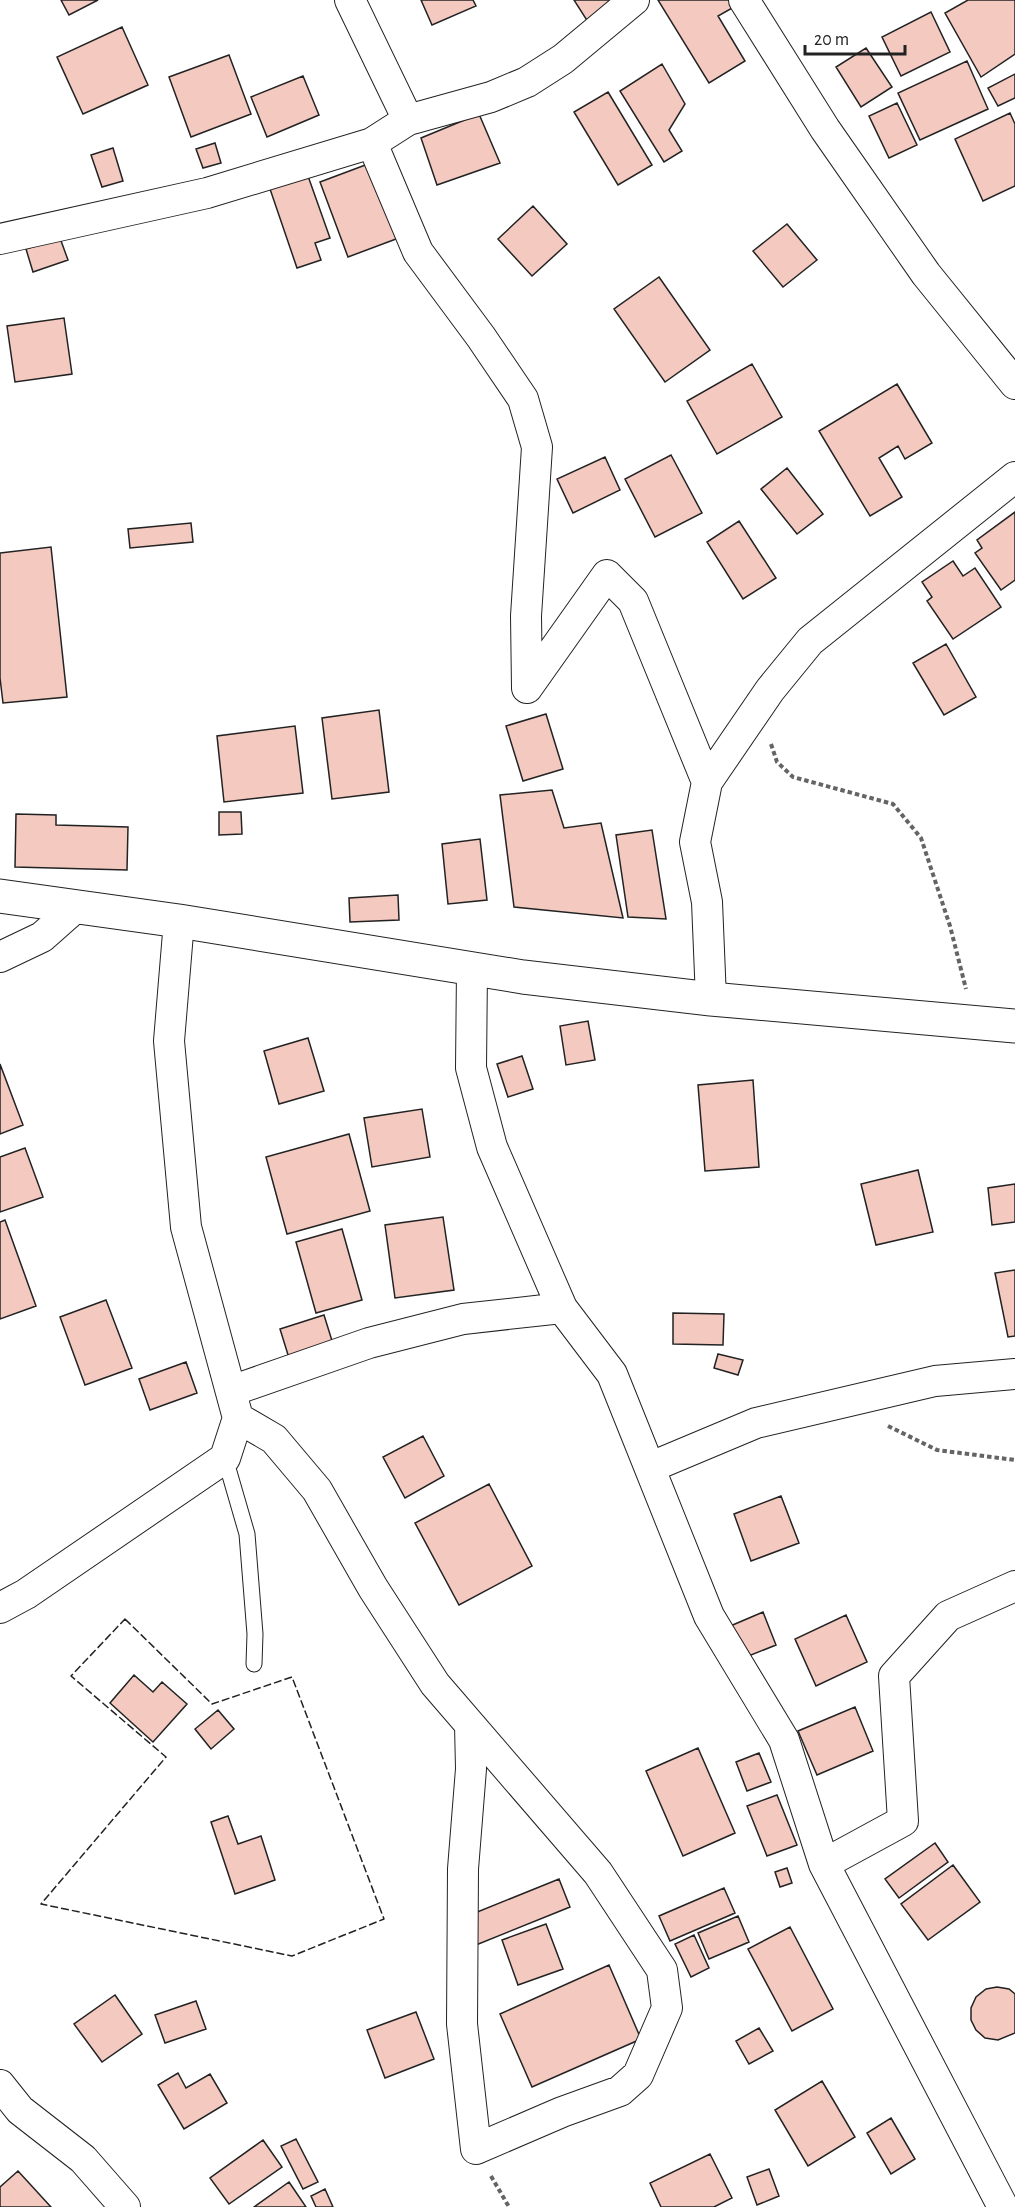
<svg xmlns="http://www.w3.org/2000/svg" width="1015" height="2207" font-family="'Alegreya Sans',sans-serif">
	<rect width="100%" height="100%" fill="#fff"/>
	<!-- building -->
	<path fill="#f3c9c0" stroke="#222" stroke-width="1.5" d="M 61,0 L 98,0 L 69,15 Z
		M 421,0 L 473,0 L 476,6 L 432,25 Z
		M 574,0 L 622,0 L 588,22 Z
		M 658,0 L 729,0 L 734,7 L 718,16 L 745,61 L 709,83 Z
		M 968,0 L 1015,0 L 1015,54 L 981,77 L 945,13 Z
		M 931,12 L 950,52 L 901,76 L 882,37 Z
		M 122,27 L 148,85 L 83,114 L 57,57 Z
		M 866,48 L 892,87 L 861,107 L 836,67 Z
		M 229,55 L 251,114 L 191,137 L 169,77 Z
		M 967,61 L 988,109 L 920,140 L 898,93 Z
		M 662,64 L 685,104 L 669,130 L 682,151 L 664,162 L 620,91 Z
		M 1015,74 L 1015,98 L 998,106 L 988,88 Z
		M 303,76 L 319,115 L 267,137 L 251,97 Z
		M 608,92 L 652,165 L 618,185 L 574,112 Z
		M 897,103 L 917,145 L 889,158 L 869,116 Z
		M 1010,113 L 1015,124 L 1015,186 L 983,201 L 955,139 Z
		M 479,114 L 500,163 L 437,185 L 421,138 Z
		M 215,143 L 221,163 L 203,168 L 196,149 Z
		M 113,148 L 123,181 L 102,187 L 91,155 Z
		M 376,161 L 404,236 L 348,257 L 320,182 Z
		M 308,176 L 330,238 L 315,243 L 321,260 L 297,268 L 270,189 Z
		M 533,206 L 567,244 L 532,276 L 498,239 Z
		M 787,224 L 817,260 L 783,287 L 753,251 Z
		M 60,238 L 68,260 L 33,272 L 26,249 Z
		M 659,277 L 710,350 L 665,382 L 614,309 Z
		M 64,318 L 72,374 L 15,382 L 7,326 Z
		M 752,364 L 782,417 L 717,454 L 687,401 Z
		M 897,384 L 932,443 L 905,459 L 898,446 L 879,458 L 902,497 L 870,516 L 819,431 Z
		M 671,455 L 702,513 L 655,537 L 625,479 Z
		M 605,457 L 620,490 L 573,513 L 557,479 Z
		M 787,468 L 823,514 L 797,534 L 761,489 Z
		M 1015,512 L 1015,580 L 1001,590 L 975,553 L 982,548 L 977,540 Z
		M 739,521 L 776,578 L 743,599 L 707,542 Z
		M 191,523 L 193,542 L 130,548 L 128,529 Z
		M 51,547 L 67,697 L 3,703 L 0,678 L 0,553 Z
		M 953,561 L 963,576 L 975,568 L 1001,607 L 953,639 L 927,601 L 932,597 L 922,582 Z
		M 946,644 L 976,697 L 944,715 L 913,663 Z
		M 379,710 L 389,792 L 332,799 L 322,718 Z
		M 546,714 L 563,769 L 523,781 L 506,726 Z
		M 295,726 L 303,793 L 224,802 L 217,736 Z
		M 552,790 L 564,828 L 601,823 L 623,918 L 514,907 L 500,795 Z
		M 219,812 L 241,812 L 242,834 L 219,835 Z
		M 16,814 L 56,815 L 56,825 L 128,827 L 127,870 L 15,867 Z
		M 652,830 L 666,919 L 628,917 L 616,835 Z
		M 480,839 L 487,900 L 448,904 L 442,844 Z
		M 398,895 L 399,920 L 350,922 L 349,898 Z
		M 588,1021 L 595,1060 L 566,1065 L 560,1026 Z
		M 308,1038 L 324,1091 L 279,1104 L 264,1051 Z
		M 522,1056 L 533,1089 L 508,1097 L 497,1064 Z
		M 0,1064 L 23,1125 L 0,1134 Z
		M 753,1080 L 759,1167 L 705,1171 L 698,1085 Z
		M 422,1109 L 430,1157 L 372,1167 L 364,1118 Z
		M 349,1134 L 370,1211 L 287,1234 L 266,1157 Z
		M 25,1148 L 43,1197 L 0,1212 L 0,1157 Z
		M 918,1170 L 933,1232 L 876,1245 L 861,1184 Z
		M 1015,1184 L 1015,1222 L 992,1225 L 988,1188 Z
		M 443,1217 L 454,1290 L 395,1298 L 385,1225 Z
		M 5,1220 L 36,1306 L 0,1319 L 0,1222 Z
		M 342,1229 L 362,1300 L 316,1313 L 296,1242 Z
		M 1015,1270 L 1015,1336 L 1008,1337 L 995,1273 Z
		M 106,1300 L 132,1368 L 85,1385 L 60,1317 Z
		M 673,1313 L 724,1314 L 723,1345 L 673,1344 Z
		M 324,1315 L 333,1344 L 289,1358 L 280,1329 Z
		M 718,1354 L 743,1360 L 738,1375 L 714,1368 Z
		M 186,1362 L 197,1393 L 150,1410 L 139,1379 Z
		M 423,1436 L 444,1476 L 405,1498 L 383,1457 Z
		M 489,1484 L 532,1566 L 459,1605 L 415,1523 Z
		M 781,1496 L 799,1543 L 751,1561 L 734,1514 Z
		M 763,1612 L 776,1645 L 741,1659 L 728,1627 Z
		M 846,1615 L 867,1662 L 816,1686 L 795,1639 Z
		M 134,1675 L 153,1692 L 162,1682 L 187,1704 L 153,1742 L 110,1703 Z
		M 855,1707 L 873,1751 L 817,1775 L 798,1731 Z
		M 218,1710 L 234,1729 L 211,1749 L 195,1729 Z
		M 698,1748 L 735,1833 L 683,1856 L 646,1771 Z
		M 759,1753 L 771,1782 L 747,1791 L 736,1762 Z
		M 777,1795 L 797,1845 L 767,1856 L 747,1806 Z
		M 228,1816 L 238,1844 L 261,1836 L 275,1880 L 235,1894 L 211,1822 Z
		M 935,1843 L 948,1862 L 899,1898 L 885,1879 Z
		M 953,1865 L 980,1902 L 928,1940 L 901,1904 Z
		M 787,1868 L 792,1883 L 780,1887 L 775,1872 Z
		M 559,1879 L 570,1907 L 476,1945 L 465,1917 Z
		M 724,1888 L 735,1913 L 670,1941 L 659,1916 Z
		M 738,1916 L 749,1942 L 709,1959 L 698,1933 Z
		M 546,1924 L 563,1969 L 518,1985 L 502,1940 Z
		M 790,1927 L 833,2009 L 792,2031 L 748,1949 Z
		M 694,1935 L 709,1968 L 691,1977 L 675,1944 Z
		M 609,1965 L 641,2039 L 532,2087 L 500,2014 Z
		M 997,1987 L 1009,1989 L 1015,1994 L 1015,2033 L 998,2040 L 985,2038 L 976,2030 L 971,2020 L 971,2008 L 976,1997 L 986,1989 Z
		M 115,1995 L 142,2034 L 102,2062 L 74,2024 Z
		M 196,2001 L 206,2029 L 165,2043 L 155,2015 Z
		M 416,2012 L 434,2059 L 385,2078 L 367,2030 Z
		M 759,2028 L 773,2051 L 749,2064 L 736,2041 Z
		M 178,2073 L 186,2088 L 210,2074 L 227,2103 L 184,2129 L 158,2085 Z
		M 822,2081 L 855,2137 L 808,2166 L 775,2110 Z
		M 891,2118 L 915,2159 L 891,2174 L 867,2133 Z
		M 296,2139 L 318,2182 L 303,2189 L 281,2146 Z
		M 263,2140 L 282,2167 L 229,2204 L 210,2178 Z
		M 710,2154 L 732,2198 L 714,2207 L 661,2207 L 650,2183 Z
		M 769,2169 L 779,2196 L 757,2205 L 747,2177 Z
		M 18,2171 L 51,2207 L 0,2207 L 0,2187 Z
		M 289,2182 L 306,2207 L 254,2207 Z
		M 325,2189 L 333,2207 L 316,2207 L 311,2196 Z"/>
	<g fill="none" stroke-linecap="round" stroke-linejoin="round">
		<!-- service casing -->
		<g stroke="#222" stroke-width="17">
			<path id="service" d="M 225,1458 L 247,1534 L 255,1634 L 254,1664"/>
		</g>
		<!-- minor casing -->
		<g stroke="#222" stroke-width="32">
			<path id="minor" d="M 350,0 L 408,120
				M 744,0 L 825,129 L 926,274 L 1015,384
				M 372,143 L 418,252 L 481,337 L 523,399 L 537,447 L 526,616 L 527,688
				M 0,239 L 207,193 L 372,143 L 408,120 L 491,97 L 527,82 L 563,59 L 634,0
				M 527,688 L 607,575 L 633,601 L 707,782
				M 0,957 L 42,937 L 77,906
				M 472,970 L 471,1068 L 492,1147 L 562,1308 L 612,1374 L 709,1616 L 784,1740 L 824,1864 L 1003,2207
				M 711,999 L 707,902 L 695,842 L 707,782 L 770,690 L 810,641 L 1015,477
				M 231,1391 L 369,1343 L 463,1319 L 562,1308
				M 238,1418 L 274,1439 L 317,1490 L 373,1588 L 435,1684 L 598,1873 L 662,1970 L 667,2008 L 638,2075 L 620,2091 L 562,2112 L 476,2149 L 462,2024 L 463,1869 L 471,1769 L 470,1725
				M 651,1467 L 756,1423 L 935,1381 L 1015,1374
				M 0,1608 L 26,1594 L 225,1458 L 238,1418 L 186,1227 L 169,1041 L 179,921
				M 824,1864 L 903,1821 L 894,1676 L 948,1616 L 1015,1586
				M 0,2085 L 20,2110 L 83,2159 L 125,2207"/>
		</g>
		<!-- secondary casing -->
		<g stroke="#222" stroke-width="35">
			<path id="secondary" d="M 0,896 L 179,921 L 523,977 L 711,999 L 1015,1026"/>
		</g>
		<!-- path -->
		<path stroke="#646464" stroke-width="4" stroke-dasharray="4.5 3" stroke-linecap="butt" d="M 771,744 L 777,762 L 793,777 L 893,804 L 921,838 L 950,926 L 966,989
			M 888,1426 L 937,1450 L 1015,1460
			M 491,2176 L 509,2207"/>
		<!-- service -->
		<use href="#service" stroke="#fff" stroke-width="15"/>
		<!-- minor -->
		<use href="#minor" stroke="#fff" stroke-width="30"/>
		<!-- secondary -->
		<use href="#secondary" stroke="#fff" stroke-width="33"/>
		<!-- fence -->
		<path stroke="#222" stroke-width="1.5" stroke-dasharray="8 3" stroke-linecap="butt" d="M 125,1619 L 212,1704 L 292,1677 L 384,1919 L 292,1956 L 41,1904 L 166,1757 L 71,1676 Z"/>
	</g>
	<!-- scale -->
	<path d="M805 45v9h100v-9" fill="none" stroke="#222222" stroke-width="3"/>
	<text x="814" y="45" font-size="18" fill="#222222" stroke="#ffffff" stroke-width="4.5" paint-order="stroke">20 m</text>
</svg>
